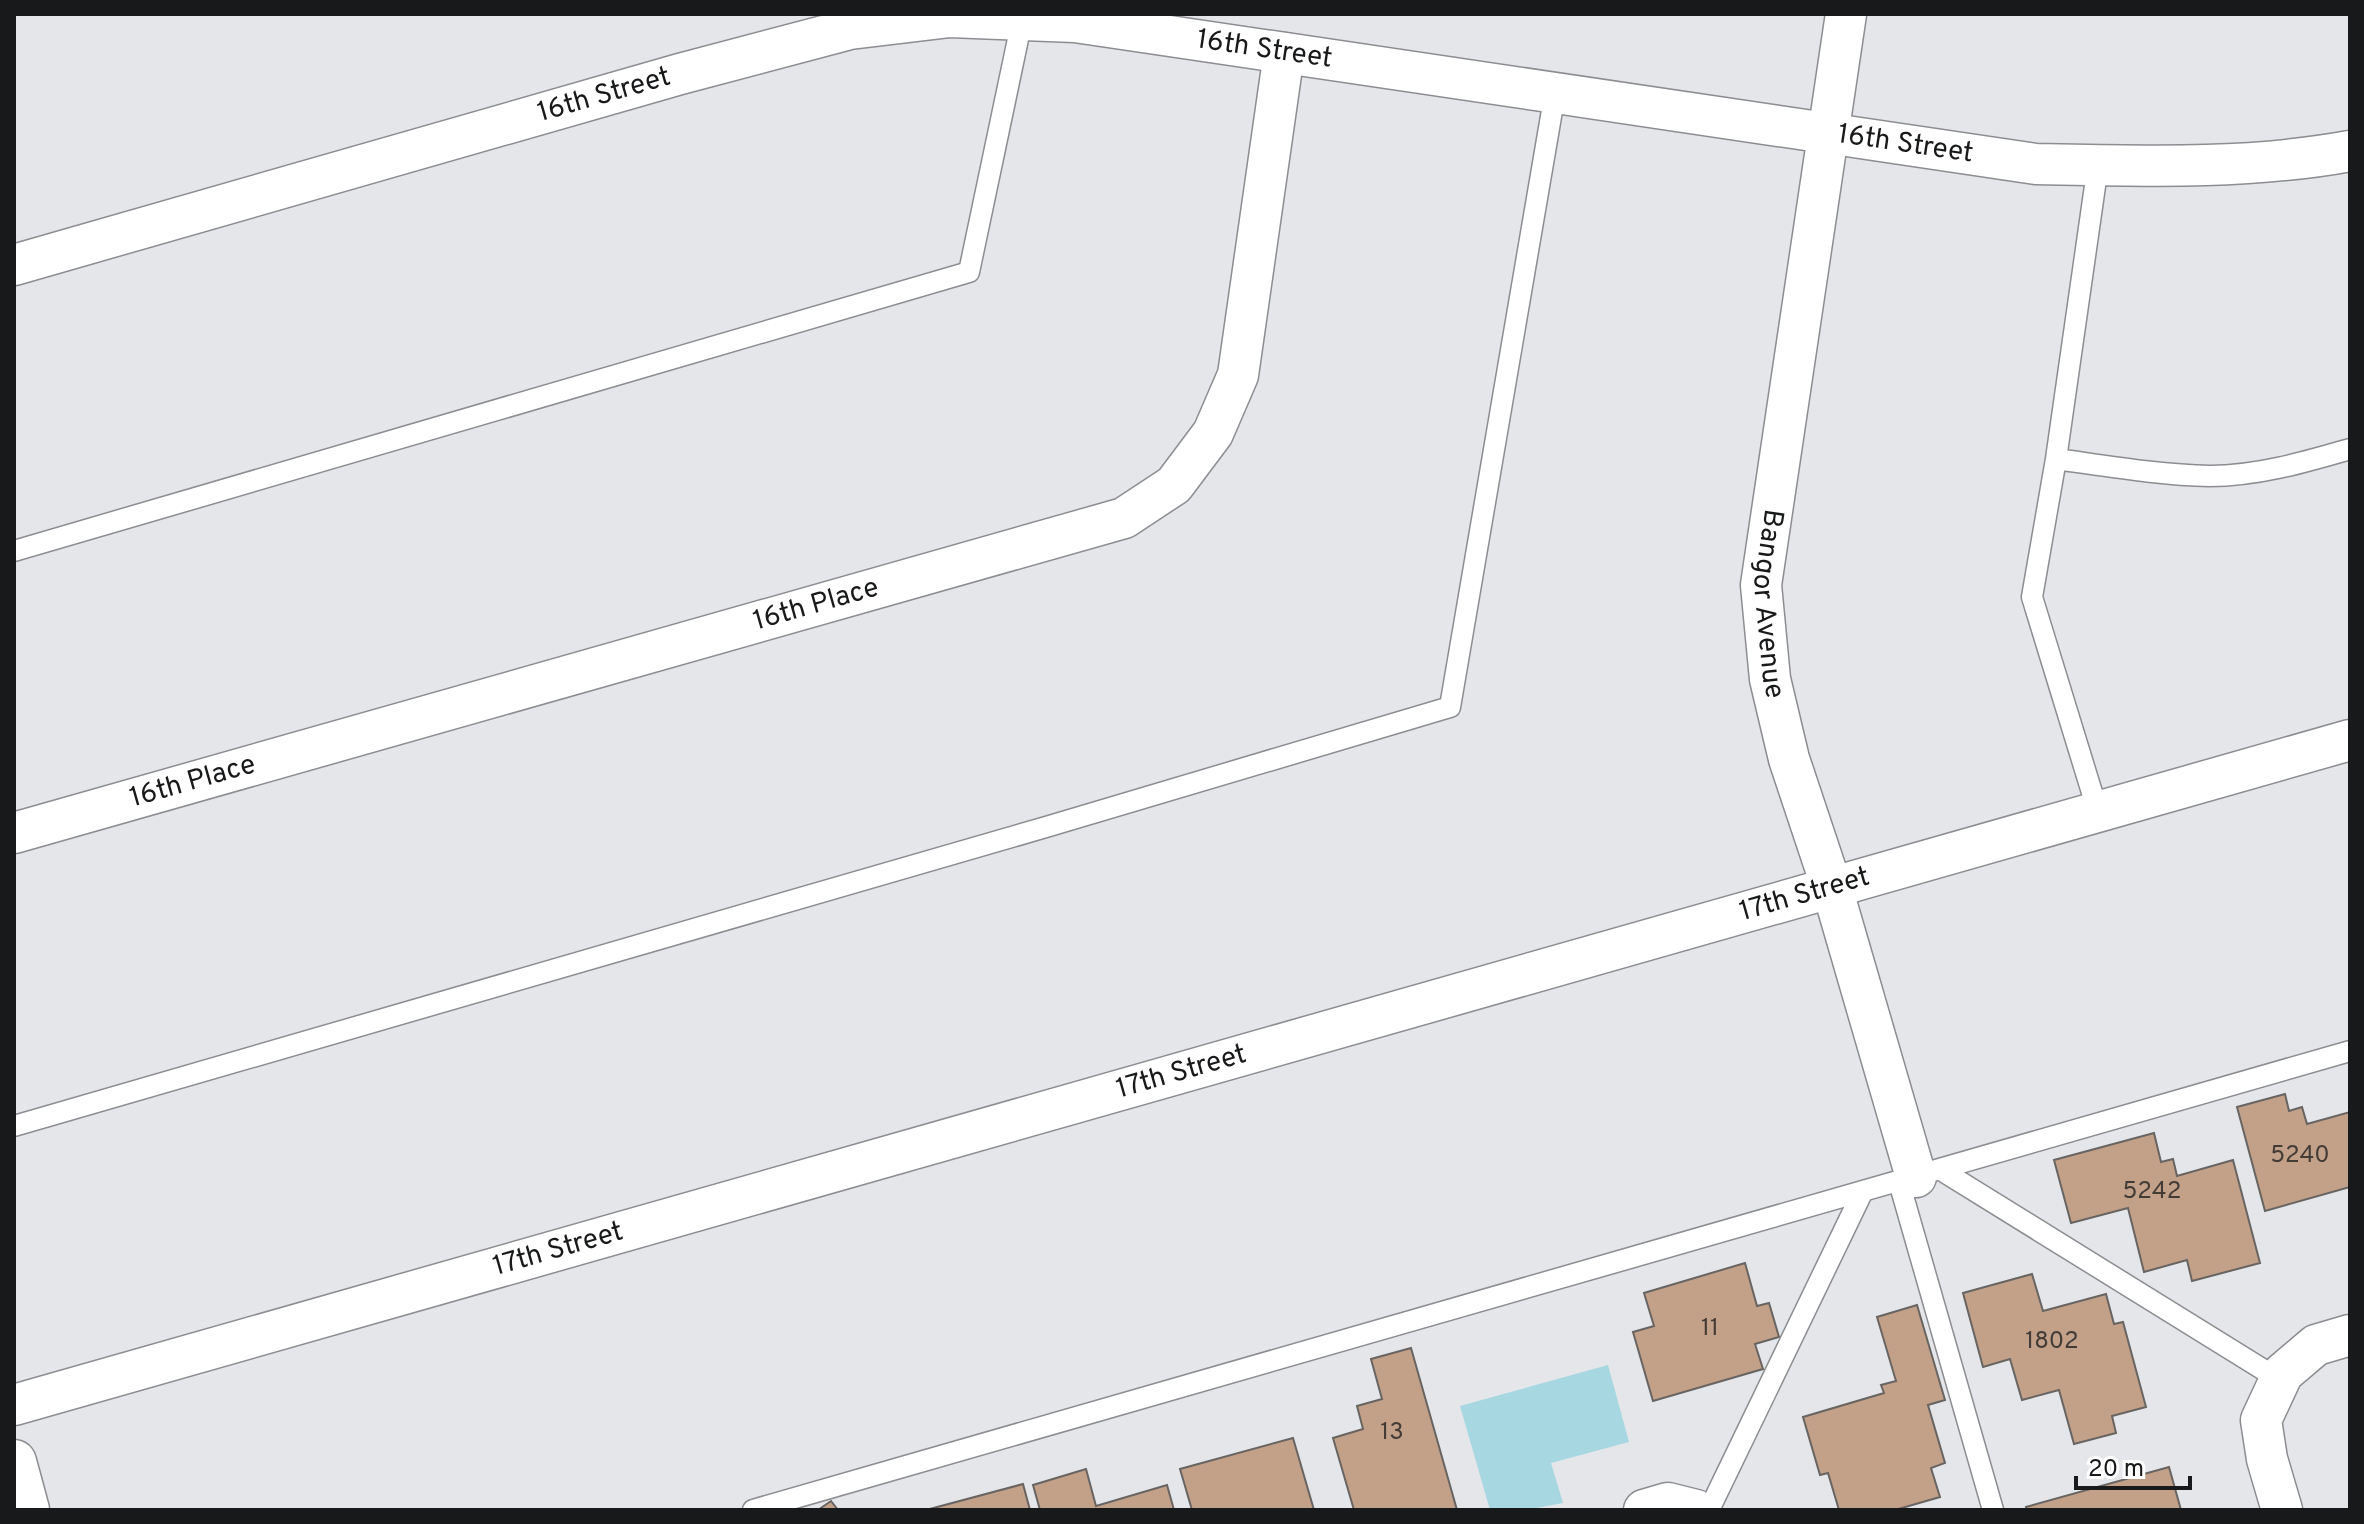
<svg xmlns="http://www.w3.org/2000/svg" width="2364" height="1524" font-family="Overpass,sans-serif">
	<rect width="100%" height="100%" fill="#e4e6ea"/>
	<!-- water -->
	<path fill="#a7d7e1" d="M 1608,1365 L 1629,1442 L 1551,1463 L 1563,1503 L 1526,1510 L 1490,1510 L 1460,1406 Z"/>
	<!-- building -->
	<path fill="#c3a189" stroke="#686462" stroke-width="2" d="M 2285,1094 L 2289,1111 L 2302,1107 L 2307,1124 L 2350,1112 L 2350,1187 L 2265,1211 L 2237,1107 Z
		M 2154,1133 L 2161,1162 L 2173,1159 L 2177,1176 L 2233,1160 L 2260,1263 L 2192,1281 L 2187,1260 L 2144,1272 L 2128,1208 L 2071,1223 L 2054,1160 Z
		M 1745,1263 L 1757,1306 L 1769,1303 L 1779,1337 L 1755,1344 L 1763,1369 L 1653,1401 L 1633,1332 L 1654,1326 L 1644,1293 Z
		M 2032,1274 L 2043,1311 L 2106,1294 L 2114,1324 L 2123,1322 L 2146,1407 L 2112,1416 L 2116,1433 L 2074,1444 L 2059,1390 L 2022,1400 L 2010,1359 L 1983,1367 L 1963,1293 Z
		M 1917,1305 L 1945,1400 L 1928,1405 L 1945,1463 L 1931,1468 L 1940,1497 L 1895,1510 L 1839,1510 L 1828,1473 L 1820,1475 L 1803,1417 L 1884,1393 L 1881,1385 L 1896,1381 L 1877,1317 Z
		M 1411,1348 L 1457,1510 L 1354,1510 L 1333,1438 L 1363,1429 L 1357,1406 L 1382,1399 L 1371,1359 Z
		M 1293,1438 L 1314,1510 L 1192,1510 L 1180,1469 Z
		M 2169,1467 L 2181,1510 L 2027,1510 L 2026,1507 Z
		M 1086,1469 L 1096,1506 L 1167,1485 L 1174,1510 L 1040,1510 L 1033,1485 Z
		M 1023,1484 L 1030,1510 L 926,1510 Z
		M 831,1501 L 838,1510 L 818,1510 Z"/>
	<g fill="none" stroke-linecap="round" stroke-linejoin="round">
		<!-- service casing -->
		<g stroke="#8b8d91" stroke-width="23">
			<path id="service" d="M 2098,165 L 2056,459 L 2032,597 L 2098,812
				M 2056,459 C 2107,466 2159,475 2210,476 C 2258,476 2305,462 2350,449
				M 14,551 L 969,272 L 1022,20
				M 14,1126 L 1046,827 L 1450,707 L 1555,93
				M 1941,1170 L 2280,1380
				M 1899,1182 L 1993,1510
				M 753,1510 L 2350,1051
				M 1709,1510 L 1862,1193"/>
		</g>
		<!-- minor casing -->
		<g stroke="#8b8d91" stroke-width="43">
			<g id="minor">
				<path id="s1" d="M 1846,14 L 1761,585 L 1770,679 L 1789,759 L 1832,888 L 1916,1177"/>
				<path id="s2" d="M 14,265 L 680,74 L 850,29 L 950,17 L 1075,22 L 2036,164 C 2141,166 2246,170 2350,151"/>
				<path id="s3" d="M 14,833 L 1124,518 L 1174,485 L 1213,433 L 1238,375 L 1284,53"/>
				<path id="s4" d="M 14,1405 L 2350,740"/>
				<path d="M 1644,1510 L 1668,1503 L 1696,1510"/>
				<path d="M 2282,1510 L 2267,1459 L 2261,1420 L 2283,1373 L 2316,1345 L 2350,1335"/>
			</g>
		</g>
		<!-- tertiary casing -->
		<g stroke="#8b8d91" stroke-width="47">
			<path id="tertiary" d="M 14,1462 L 27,1510"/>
		</g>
		<!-- service -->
		<use href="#service" stroke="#fff" stroke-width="20"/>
		<!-- minor -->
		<use href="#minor" stroke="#fff" stroke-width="40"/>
		<!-- tertiary -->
		<use href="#tertiary" stroke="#fff" stroke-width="44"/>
	</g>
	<g text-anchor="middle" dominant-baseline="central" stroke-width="6" stroke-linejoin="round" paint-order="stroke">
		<!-- number labels -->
		<g font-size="24" fill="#433b36">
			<text x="2300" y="1156">5240</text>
			<text x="2152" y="1192">5242</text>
			<text x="1710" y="1329">11</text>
			<text x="2052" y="1342">1802</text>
			<text x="1392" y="1433">13</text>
		</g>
		<!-- street labels -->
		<g font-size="28" fill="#18191a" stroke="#fff">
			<text stroke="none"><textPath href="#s2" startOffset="1286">16th Street</textPath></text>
			<text stroke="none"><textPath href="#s2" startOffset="614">16th Street</textPath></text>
			<text stroke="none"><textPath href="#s2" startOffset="1934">16th Street</textPath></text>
			<text stroke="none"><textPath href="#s1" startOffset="596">Bangor Avenue</textPath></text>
			<text stroke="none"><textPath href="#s3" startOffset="834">16th Place</textPath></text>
			<text stroke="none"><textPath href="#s3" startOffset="186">16th Place</textPath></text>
			<text stroke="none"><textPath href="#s4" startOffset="1862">17th Street</textPath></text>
			<text stroke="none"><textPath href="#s4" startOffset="1214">17th Street</textPath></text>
			<text stroke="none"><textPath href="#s4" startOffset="566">17th Street</textPath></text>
		</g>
	</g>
	<!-- border -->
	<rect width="2364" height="1524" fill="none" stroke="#18191a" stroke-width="32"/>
	<!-- scale -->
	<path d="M2076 1476v12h114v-12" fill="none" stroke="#18191a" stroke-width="4"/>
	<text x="2088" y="1476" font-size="24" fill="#18191a" stroke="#ffffff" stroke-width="6" paint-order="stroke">20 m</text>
</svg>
